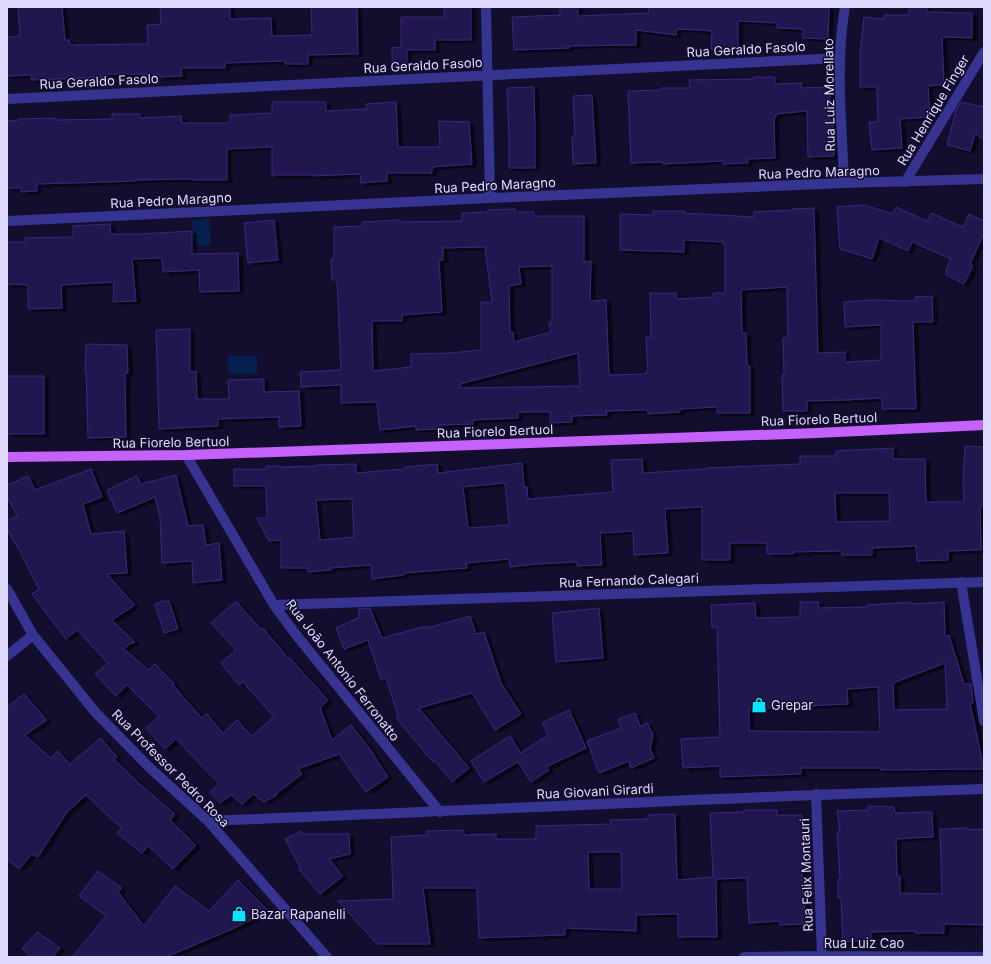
<svg xmlns="http://www.w3.org/2000/svg" width="991" height="964" font-family="Inter,sans-serif">
	<defs>
		<filter id="shadow"><feDropShadow dx="4.5" dy="2.5" stdDeviation="0" flood-color="#0009"/></filter>
	</defs>
	<rect width="100%" height="100%" fill="#130e2d"/>
	<!-- water -->
	<path fill="#05204f" d="M 209,218 L 211,245 L 194,246 L 192,220 Z
		M 228,356 L 257,356 L 257,374 L 228,374 Z"/>
	<!-- building -->
	<path fill="#231850" stroke="#38277e" fill-rule="evenodd" filter="url(#shadow)" d="M 18,7 L 62,7 L 65,40 L 69,40 L 70,45 L 148,44 L 147,25 L 161,24 L 160,7 L 230,7 L 230,19 L 271,18 L 272,36 L 312,35 L 311,7 L 357,7 L 358,54 L 308,55 L 308,64 L 285,64 L 285,61 L 225,63 L 225,68 L 181,68 L 182,76 L 159,77 L 159,74 L 107,74 L 107,77 L 32,80 L 31,75 L 7,76 L 7,37 L 20,36 Z
		M 444,7 L 471,7 L 471,40 L 435,40 L 435,50 L 407,50 L 407,66 L 392,66 L 392,48 L 401,47 L 401,17 L 444,17 Z
		M 560,7 L 578,7 L 578,16 L 648,13 L 649,7 L 829,7 L 828,39 L 803,38 L 803,29 L 777,28 L 777,23 L 738,21 L 738,48 L 711,49 L 712,31 L 677,29 L 676,35 L 636,30 L 636,45 L 569,46 L 569,48 L 514,50 L 512,17 L 560,15 Z
		M 909,7 L 927,7 L 927,12 L 972,13 L 972,38 L 942,37 L 944,85 L 928,86 L 930,117 L 900,119 L 902,148 L 872,150 L 869,122 L 878,122 L 877,87 L 860,87 L 860,53 L 864,17 L 884,19 L 884,15 L 909,15 Z
		M 753,77 L 775,77 L 775,84 L 801,83 L 802,88 L 830,87 L 830,121 L 833,121 L 834,156 L 808,157 L 807,111 L 776,114 L 776,117 L 774,117 L 775,158 L 748,159 L 748,163 L 723,164 L 723,161 L 663,164 L 663,162 L 631,163 L 628,91 L 661,90 L 661,88 L 690,88 L 689,80 L 753,79 Z
		M 534,87 L 535,129 L 535,168 L 509,168 L 509,137 L 507,88 Z
		M 592,95 L 596,163 L 573,164 L 572,136 L 575,136 L 573,96 Z
		M 272,102 L 326,102 L 326,111 L 367,109 L 366,104 L 396,102 L 398,147 L 440,147 L 439,121 L 469,122 L 472,164 L 432,167 L 432,173 L 387,173 L 387,181 L 361,183 L 360,174 L 313,176 L 313,175 L 272,175 L 272,147 L 227,149 L 227,180 L 192,180 L 192,179 L 135,180 L 135,181 L 108,182 L 37,184 L 37,191 L 21,192 L 21,188 L 7,188 L 7,121 L 19,120 L 19,119 L 56,118 L 56,120 L 112,119 L 112,114 L 140,114 L 140,118 L 181,116 L 182,123 L 230,123 L 230,115 L 272,113 Z
		M 961,102 L 984,107 L 984,139 L 975,134 L 970,151 L 947,145 L 956,110 Z
		M 864,205 L 893,214 L 896,207 L 927,221 L 931,213 L 963,227 L 969,214 L 984,221 L 984,233 L 970,264 L 973,266 L 964,284 L 946,275 L 946,269 L 951,259 L 912,242 L 908,251 L 879,238 L 872,259 L 840,249 L 837,207 Z
		M 814,208 L 818,353 L 845,352 L 845,362 L 881,360 L 881,325 L 845,327 L 844,302 L 872,300 L 916,301 L 915,297 L 932,296 L 933,322 L 913,322 L 916,409 L 882,409 L 882,398 L 846,400 L 807,401 L 807,411 L 783,411 L 782,375 L 784,375 L 783,338 L 788,337 L 787,287 L 741,290 L 742,333 L 746,333 L 747,366 L 750,366 L 750,413 L 717,413 L 717,407 L 680,409 L 680,412 L 648,414 L 648,410 L 606,411 L 607,415 L 572,416 L 572,422 L 550,423 L 550,412 L 518,412 L 518,418 L 473,420 L 473,424 L 440,425 L 440,429 L 416,430 L 416,426 L 380,430 L 377,402 L 341,403 L 341,385 L 301,387 L 300,372 L 341,370 L 337,280 L 332,280 L 331,259 L 334,259 L 334,227 L 362,226 L 362,222 L 399,220 L 399,222 L 462,221 L 462,213 L 488,212 L 488,210 L 515,209 L 515,212 L 534,212 L 534,216 L 584,216 L 584,262 L 591,261 L 590,301 L 606,300 L 609,375 L 646,374 L 646,372 L 648,372 L 646,337 L 651,337 L 650,293 L 676,293 L 677,299 L 713,297 L 713,293 L 725,293 L 725,245 L 723,245 L 723,242 L 684,240 L 684,252 L 620,250 L 620,214 L 653,215 L 653,211 L 684,211 L 684,213 L 754,217 L 754,212 L 792,210 L 792,209 ZM 485,247 L 492,302 L 481,302 L 481,350 L 450,353 L 411,354 L 411,367 L 373,371 L 372,321 L 402,321 L 402,315 L 442,312 L 439,260 L 443,260 L 443,248 ZM 552,266 L 552,322 L 549,323 L 551,332 L 514,342 L 513,332 L 510,333 L 509,286 L 521,284 L 519,267 ZM 578,353 L 580,386 L 461,388 L 460,384 Z
		M 274,220 L 278,260 L 248,263 L 244,223 Z
		M 110,224 L 111,234 L 140,234 L 192,231 L 192,254 L 238,253 L 239,291 L 200,292 L 199,270 L 163,272 L 162,258 L 132,259 L 136,301 L 113,302 L 114,282 L 61,285 L 62,308 L 28,309 L 28,285 L 7,284 L 7,242 L 25,242 L 25,238 L 73,237 L 73,226 Z
		M 190,329 L 190,372 L 196,371 L 197,399 L 229,399 L 228,380 L 264,379 L 264,392 L 299,391 L 301,426 L 279,427 L 279,417 L 218,419 L 218,426 L 159,429 L 156,330 Z
		M 86,344 L 127,345 L 128,373 L 125,373 L 126,437 L 88,438 L 86,372 L 85,372 Z
		M 7,376 L 44,376 L 44,434 L 7,434 Z
		M 965,446 L 984,447 L 984,506 L 980,506 L 981,550 L 948,551 L 948,560 L 917,561 L 916,546 L 872,548 L 872,555 L 842,555 L 841,551 L 793,552 L 793,554 L 767,554 L 767,543 L 730,543 L 730,560 L 702,560 L 702,507 L 665,509 L 668,553 L 634,555 L 633,531 L 600,533 L 602,565 L 577,566 L 577,562 L 536,564 L 510,567 L 509,559 L 466,563 L 467,568 L 404,573 L 404,575 L 372,579 L 371,565 L 330,568 L 331,570 L 308,572 L 308,568 L 281,568 L 281,540 L 269,541 L 257,518 L 267,518 L 266,486 L 234,486 L 234,469 L 266,469 L 266,466 L 280,466 L 280,467 L 317,466 L 317,465 L 356,464 L 356,473 L 405,469 L 405,467 L 437,464 L 438,473 L 522,463 L 524,487 L 527,487 L 528,499 L 613,492 L 611,460 L 642,459 L 643,473 L 707,469 L 707,468 L 800,464 L 800,456 L 836,456 L 836,451 L 893,448 L 893,459 L 925,459 L 926,502 L 964,502 L 963,481 ZM 505,483 L 509,525 L 468,528 L 463,487 ZM 835,493 L 889,493 L 890,521 L 836,522 ZM 352,499 L 354,537 L 320,540 L 316,500 Z
		M 91,469 L 102,497 L 83,504 L 91,534 L 124,531 L 127,573 L 107,574 L 135,605 L 112,620 L 135,642 L 128,645 L 124,649 L 149,670 L 155,664 L 175,684 L 173,685 L 202,718 L 207,714 L 223,733 L 237,720 L 252,736 L 274,717 L 243,682 L 239,685 L 221,663 L 236,650 L 211,623 L 236,601 L 261,629 L 263,628 L 288,658 L 289,657 L 328,700 L 320,708 L 332,740 L 351,725 L 370,749 L 388,777 L 366,792 L 339,754 L 298,769 L 302,774 L 276,794 L 277,795 L 264,802 L 253,794 L 242,804 L 231,795 L 220,803 L 210,792 L 219,784 L 176,739 L 165,749 L 146,728 L 159,717 L 127,685 L 116,696 L 95,674 L 108,663 L 77,630 L 66,639 L 32,594 L 39,589 L 15,542 L 14,543 L 7,528 L 7,521 L 17,516 L 7,496 L 7,485 L 28,476 L 35,490 Z
		M 176,475 L 188,526 L 203,525 L 206,545 L 219,543 L 222,580 L 193,583 L 192,561 L 162,563 L 160,517 L 155,497 L 117,513 L 107,490 L 137,476 L 141,484 Z
		M 163,601 L 169,601 L 178,629 L 164,633 L 155,604 Z
		M 800,602 L 818,602 L 819,608 L 867,607 L 867,605 L 910,602 L 910,604 L 944,602 L 945,636 L 949,635 L 964,684 L 971,684 L 973,703 L 970,703 L 984,769 L 881,770 L 881,768 L 801,768 L 801,774 L 720,777 L 720,766 L 683,768 L 681,739 L 720,737 L 717,627 L 712,628 L 711,605 L 755,603 L 756,618 L 800,617 ZM 945,663 L 947,709 L 894,710 L 893,683 ZM 878,687 L 880,732 L 749,731 L 749,709 L 848,704 L 847,689 Z
		M 370,608 L 382,638 L 426,626 L 427,628 L 470,616 L 476,634 L 484,632 L 501,683 L 521,714 L 495,730 L 472,693 L 419,708 L 469,768 L 452,782 L 435,761 L 433,762 L 396,718 L 398,716 L 386,678 L 381,679 L 368,640 L 344,649 L 336,628 L 360,617 L 358,609 Z
		M 599,608 L 603,658 L 556,662 L 552,613 Z
		M 24,694 L 47,720 L 25,735 L 51,758 L 58,751 L 70,764 L 101,738 L 117,757 L 114,759 L 141,785 L 175,814 L 170,820 L 196,845 L 173,869 L 148,846 L 142,853 L 117,833 L 121,828 L 86,795 L 67,812 L 38,857 L 32,854 L 19,869 L 7,859 L 7,707 Z
		M 569,710 L 586,748 L 546,767 L 549,770 L 531,782 L 518,762 L 484,782 L 471,761 L 510,736 L 521,753 L 548,735 L 542,723 Z
		M 635,713 L 640,726 L 647,723 L 653,734 L 650,749 L 654,758 L 631,768 L 629,761 L 599,773 L 587,741 L 621,728 L 618,719 Z
		M 868,806 L 894,807 L 895,813 L 932,812 L 933,837 L 896,839 L 897,876 L 900,876 L 900,893 L 942,894 L 940,829 L 968,828 L 968,830 L 984,829 L 984,925 L 944,924 L 944,933 L 915,933 L 915,931 L 871,932 L 871,941 L 843,942 L 841,898 L 838,898 L 838,879 L 840,879 L 837,832 L 840,832 L 837,811 L 868,810 Z
		M 744,810 L 777,810 L 777,815 L 802,815 L 802,891 L 804,891 L 805,924 L 780,925 L 780,921 L 749,923 L 747,878 L 716,879 L 717,937 L 678,937 L 678,914 L 636,915 L 636,931 L 565,928 L 565,935 L 479,938 L 477,888 L 423,888 L 430,944 L 377,944 L 338,901 L 393,899 L 391,837 L 427,835 L 427,831 L 464,830 L 464,835 L 496,834 L 496,839 L 536,839 L 536,826 L 611,824 L 610,820 L 648,819 L 648,815 L 675,814 L 677,880 L 713,877 L 710,813 L 744,812 ZM 588,852 L 621,852 L 622,889 L 589,889 Z
		M 301,831 L 302,834 L 349,834 L 350,854 L 329,859 L 343,876 L 320,894 L 298,868 L 300,867 L 285,839 Z
		M 98,871 L 122,888 L 118,892 L 144,926 L 175,886 L 209,911 L 238,880 L 269,911 L 232,929 L 166,957 L 72,957 L 106,916 L 79,896 Z
		M 37,932 L 60,948 L 53,957 L 31,957 L 22,949 Z"/>
	<g fill="none" stroke-linecap="round" stroke-linejoin="round">
		<!-- minor -->
		<path stroke="#373491" stroke-width="10" d="M 486,7 L 490,198
			M 7,99 L 840,58
			M 905,182 L 984,52
			M 844,183 C 842,125 835,64 845,7
			M 7,221 L 490,198 L 844,183 L 984,179
			M 186,455 L 274,605 L 297,636 L 440,812
			M 961,582 L 984,721
			M 7,589 L 33,635 L 96,713 L 149,767 L 208,821 L 327,957
			M 274,605 L 984,582
			M 7,656 L 33,635
			M 816,794 L 822,956
			M 208,821 C 466,811 725,797 984,789
			M 744,957 L 822,956 L 984,957"/>
		<!-- major -->
		<path stroke="#c461ff" stroke-width="10" d="M 7,457 L 186,455 L 817,433 L 984,425"/>
	</g>
	<!-- icons -->
	<defs>
		<g id="shop-bare" transform="scale(1.2)"><path d="M-5-2.5h2.3a2.7 3.5 0 0 1 5.4 0H5L5.5 6h-11ZM-1.5-2.5h3a1.5 2.3 0 0 0-3 0Z" fill="#06e6ff" stroke="#130e2d" stroke-width="2.5" paint-order="stroke"/></g>
	</defs>
	<g fill-rule="evenodd">
		<use href="#shop-bare" x="759" y="705"/>
		<use href="#shop-bare" x="239" y="914"/>
	</g>
	<g text-anchor="middle" dominant-baseline="central" stroke-width="3" stroke-linejoin="round" paint-order="stroke">
		<!-- street labels -->
		<g font-size="13" fill="#dedaff" stroke="#130e2d">
			<text transform="translate(746 49) rotate(-3)">Rua Geraldo Fasolo</text>
			<text transform="translate(423 65) rotate(-3)">Rua Geraldo Fasolo</text>
			<text transform="translate(99 81) rotate(-3)">Rua Geraldo Fasolo</text>
			<text transform="translate(829 95) rotate(-91)">Rua Luiz Morellato</text>
			<text transform="translate(933 110) rotate(-59)">Rua Henrique Finger</text>
			<text transform="translate(819 172) rotate(-2)">Rua Pedro Maragno</text>
			<text transform="translate(495 185) rotate(-3)">Rua Pedro Maragno</text>
			<text transform="translate(171 200) rotate(-3)">Rua Pedro Maragno</text>
			<text transform="translate(819 419) rotate(-2)">Rua Fiorelo Bertuol</text>
			<text transform="translate(495 431) rotate(-2)">Rua Fiorelo Bertuol</text>
			<text transform="translate(171 442) rotate(-1)">Rua Fiorelo Bertuol</text>
			<text transform="translate(629 580) rotate(-2)">Rua Fernando Calegari</text>
			<text transform="translate(343 670) rotate(52)">Rua João Antonio Ferronatto</text>
			<text transform="translate(171 768) rotate(45)">Rua Professor Pedro Rosa</text>
			<text transform="translate(595 791) rotate(-3)">Rua Giovani Girardi</text>
			<text transform="translate(806 875) rotate(-92)">Rua Felix Montauri</text>
			<text x="864" y="943">Rua Luiz Cao</text>
		</g>
		<!-- poi labels -->
		<g font-size="13" fill="#dedaff" stroke="#130e2d" text-anchor="start">
			<text x="771" y="705">Grepar</text>
			<text x="251" y="914">Bazar Rapanelli</text>
		</g>
	</g>
	<!-- border -->
	<rect width="991" height="964" fill="none" stroke="#dedaff" stroke-width="16"/>
</svg>
